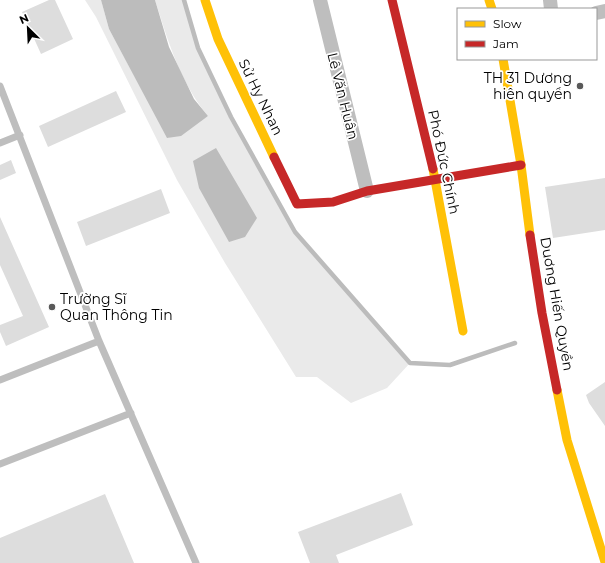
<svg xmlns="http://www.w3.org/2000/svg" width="605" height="563" font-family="Montserrat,sans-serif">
	<rect width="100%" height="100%" fill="#fff"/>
	<!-- green -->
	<path fill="#eaeaea" d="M 85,0 L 101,0 L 109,29 L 168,138 L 208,116 C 180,82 168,41 155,0 L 184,0 L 198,48 L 231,117 L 295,232 L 410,363 L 387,388 L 351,403 L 317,377 L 296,377 L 225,263 L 177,180 L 96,17 Z"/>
	<!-- water -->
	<path fill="#bcbcbc" d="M 101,0 L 155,0 L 169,47 L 194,99 L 208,116 L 181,136 L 167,138 L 109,29 Z
		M 216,148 L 257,218 L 245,237 L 229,242 L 199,188 L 193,161 Z"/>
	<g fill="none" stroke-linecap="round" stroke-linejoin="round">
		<!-- stream -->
		<path stroke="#bcbcbc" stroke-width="4.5" d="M 184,0 L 198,48 L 231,117 L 295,232 L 410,363 L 450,365 L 515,343"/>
	</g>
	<!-- building -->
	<path fill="#ddd" d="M 49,0 L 55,0 L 73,39 L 41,54 L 22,12 Z
		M 116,91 L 126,112 L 48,147 L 39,126 Z
		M 11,160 L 16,173 L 0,180 L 0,165 Z
		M 605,178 L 605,230 L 553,238 L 545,187 Z
		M 161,189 L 170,213 L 86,246 L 77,222 Z
		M 0,217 L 49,327 L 6,346 L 0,332 L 0,325 L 23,316 L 0,265 Z
		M 605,382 L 605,426 L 589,403 L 586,395 Z
		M 401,493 L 413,525 L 336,555 L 339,563 L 310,563 L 298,532 Z
		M 105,494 L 134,563 L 0,563 L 0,538 Z"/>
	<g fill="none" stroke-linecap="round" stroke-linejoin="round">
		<!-- lane -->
		<path stroke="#bebebe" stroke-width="7" d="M 0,86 L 99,341 L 196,563
			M 0,143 L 20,135
			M 0,380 L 99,341
			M 0,464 L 131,413"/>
		<!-- street -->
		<path stroke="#bebebe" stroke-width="14" d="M 320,0 L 367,191
			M 550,0 L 551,9
			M 596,13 L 605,11"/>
		<!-- slow -->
		<path stroke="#ffc107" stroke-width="9" d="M 205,0 L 218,39 L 274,157
			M 489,0 L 492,9
			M 503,59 L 521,165 L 530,235
			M 433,169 L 463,331
			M 557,390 L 567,440 L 605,562"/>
		<!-- jam -->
		<path stroke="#c62828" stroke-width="9" d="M 392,0 L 433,169
			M 274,157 L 297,204 L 333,202 L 367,191 L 521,165
			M 530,235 L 542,313 L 557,390"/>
	</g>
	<!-- markers -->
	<g fill="#595959" stroke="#fff" stroke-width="1.5">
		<circle cx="580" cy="86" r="4"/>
		<circle cx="52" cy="307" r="4"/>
	</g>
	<g text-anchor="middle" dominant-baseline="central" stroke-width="3.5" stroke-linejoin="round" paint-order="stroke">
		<!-- poi labels -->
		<g font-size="14" fill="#000" stroke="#fff" text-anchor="end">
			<text x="572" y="78">TH 31 Dương<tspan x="572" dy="16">hiên quyền</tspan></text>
			<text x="60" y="299" text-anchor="start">Trường Sĩ<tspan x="60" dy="16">Quan Thông Tin</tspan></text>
		</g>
		<!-- street labels -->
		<g font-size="14" fill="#000" stroke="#fff">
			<text transform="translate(343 96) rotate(76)">Lê Văn Huân</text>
			<text transform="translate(261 97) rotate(64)">Sử Hy Nhan</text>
			<text transform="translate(444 162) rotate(78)">Phó Đức Chính</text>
			<text transform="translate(557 304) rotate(80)">Duơng Hiến Quyền</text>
		</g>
	</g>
	<!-- legend -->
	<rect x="457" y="8" width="140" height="52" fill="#ffffff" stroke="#999999"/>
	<rect x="465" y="21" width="20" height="6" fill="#ffc107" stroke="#999999"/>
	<text x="493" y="28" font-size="12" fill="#000000">Slow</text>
	<rect x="465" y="41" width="20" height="6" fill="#c62828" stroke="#999999"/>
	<text x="493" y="48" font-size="12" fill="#000000">Jam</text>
	<!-- north arrow -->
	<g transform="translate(28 28) rotate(336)" stroke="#ffffff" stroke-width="3" paint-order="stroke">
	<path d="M0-3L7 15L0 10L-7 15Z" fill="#000000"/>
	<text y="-6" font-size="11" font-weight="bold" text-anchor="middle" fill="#000000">N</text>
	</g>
</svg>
